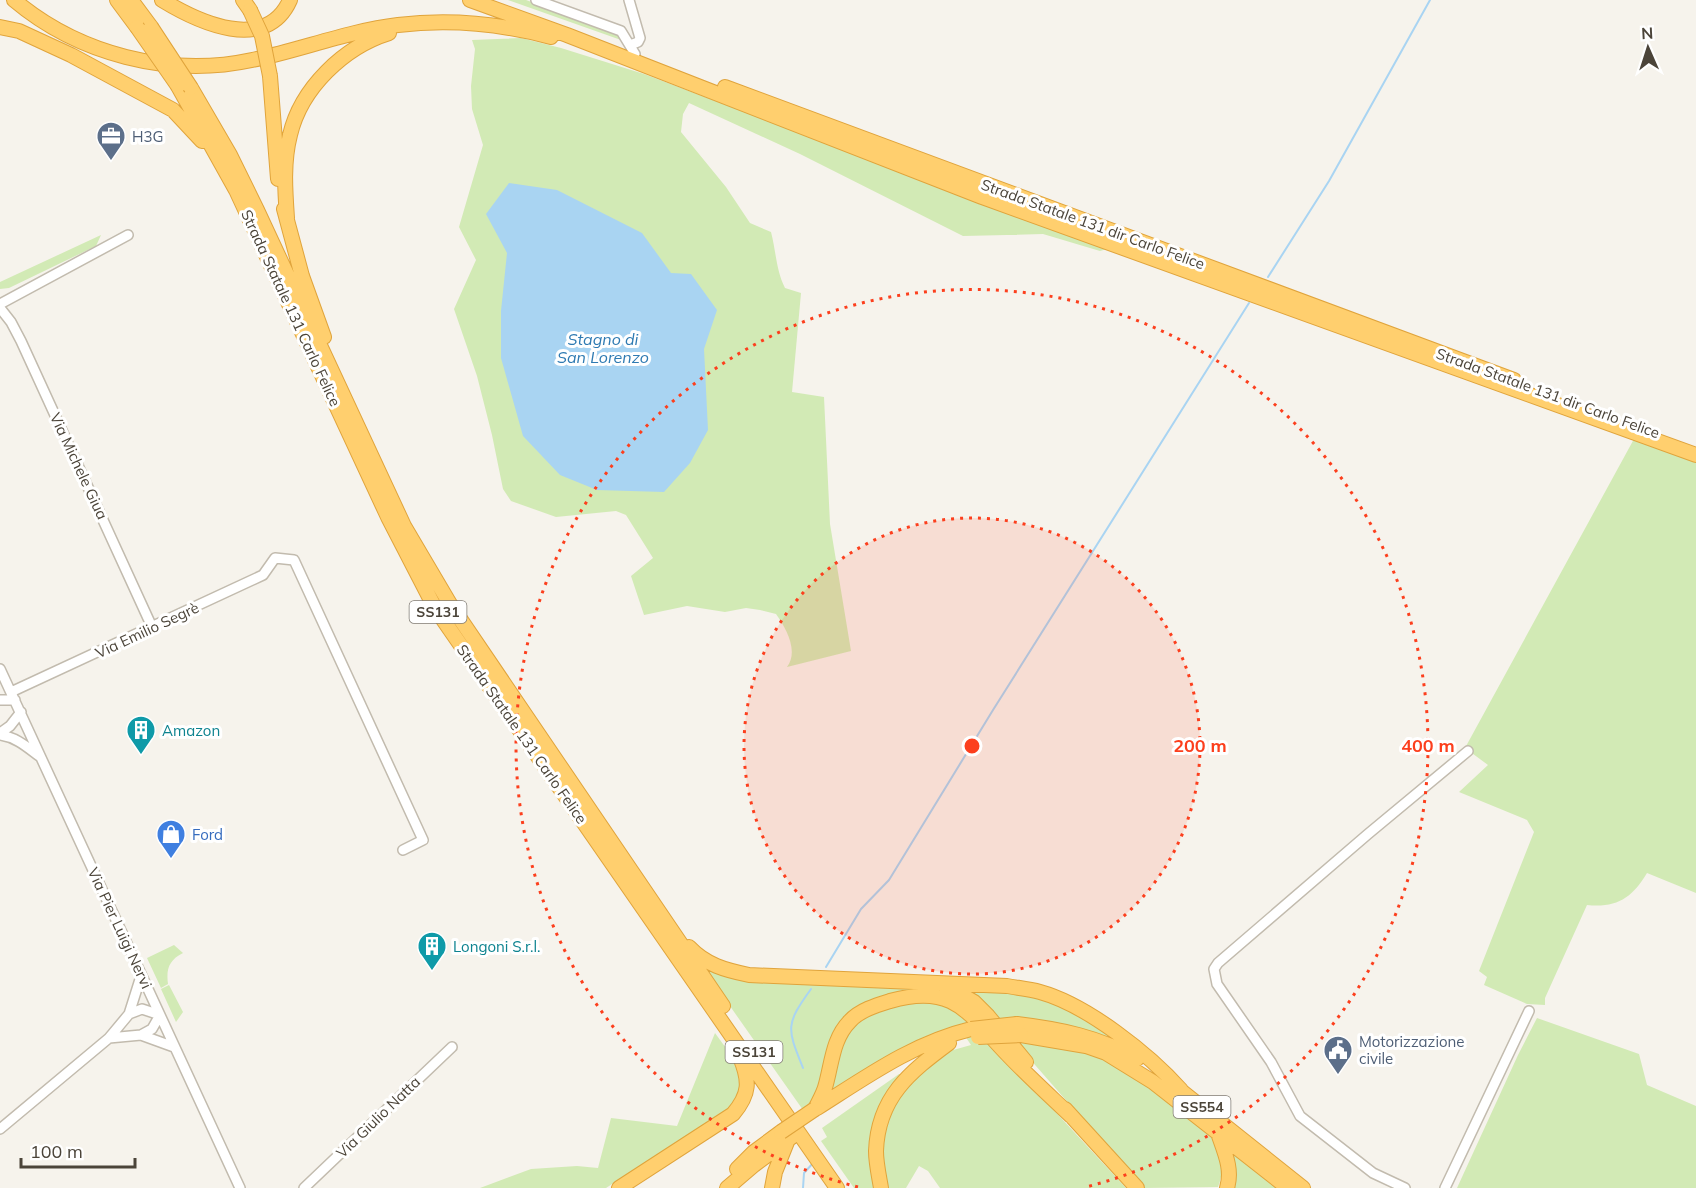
<svg xmlns="http://www.w3.org/2000/svg" width="1696" height="1188" font-family="Mulish,sans-serif">
	<rect width="100%" height="100%" fill="#f6f3ec"/>
	<!-- green -->
	<path fill="#d2eab5" d="M 508,0 L 526,0 L 616,33 L 621,40 Z
		M 521,38 L 561,48 L 644,74 L 1107,249 L 1100,251 L 1043,234 L 963,236 L 800,154 L 689,103 L 683,114 L 681,132 L 726,187 L 750,223 L 771,232 C 776,251 776,270 785,288 L 801,293 L 792,392 L 824,397 L 830,524 L 851,651 L 787,667 C 799,651 786,628 776,614 L 760,610 L 746,608 L 725,612 L 687,606 L 644,615 L 631,576 L 653,558 L 626,515 L 616,511 L 556,517 L 511,501 L 503,489 L 492,435 L 477,376 L 454,309 L 476,260 L 459,227 L 483,145 L 472,109 L 471,86 L 475,49 L 472,40 Z
		M 101,235 L 96,246 L 9,288 L 0,289 L 0,282 Z
		M 1634,439 L 1696,462 L 1696,893 L 1647,873 C 1632,898 1617,908 1587,905 L 1545,998 L 1545,1005 L 1527,1004 L 1484,985 L 1487,977 L 1479,971 L 1534,832 L 1527,820 L 1459,792 L 1488,765 L 1465,748 Z
		M 174,945 L 183,953 C 169,960 166,969 168,984 L 161,988 L 147,958 Z
		M 699,962 L 715,971 L 940,988 L 965,1000 L 937,993 L 845,1019 L 819,1092 L 812,1105 L 803,1110 Z
		M 169,985 L 183,1012 L 176,1022 L 161,989 Z
		M 964,990 L 1035,995 L 1058,1003 L 1128,1046 L 995,1020 Z
		M 924,1000 L 951,1004 L 1050,1106 L 1126,1188 L 940,1188 L 928,1171 L 919,1166 L 906,1188 L 886,1188 L 880,1143 L 897,1094 L 946,1052 L 971,1045 L 959,1027 L 925,1038 L 897,1051 L 828,1097 C 838,1057 839,1025 883,1007 C 895,1002 911,1002 924,1000 Z
		M 1537,1018 L 1639,1054 L 1647,1085 L 1696,1106 L 1696,1188 L 1457,1188 L 1518,1055 Z
		M 715,1033 C 734,1060 754,1078 729,1108 L 606,1188 L 480,1188 L 531,1169 L 577,1166 L 598,1168 L 611,1118 L 677,1126 Z
		M 1014,1041 L 1057,1045 L 1097,1054 L 1140,1079 L 1212,1137 C 1222,1152 1225,1170 1218,1187 L 1143,1188 Z
		M 899,1074 L 901,1074 C 871,1108 865,1145 875,1188 L 854,1188 L 821,1141 L 827,1137 L 822,1128 Z
		M 1232,1153 L 1276,1188 L 1234,1188 Z"/>
	<!-- water -->
	<path fill="#a9d4f2" d="M 509,183 L 557,190 L 642,233 L 671,273 L 691,274 L 717,310 L 704,349 L 708,430 L 690,463 L 664,492 L 597,490 L 560,475 L 523,436 L 501,358 L 501,311 L 507,253 L 486,214 Z"/>
	<g fill="none" stroke-linecap="round" stroke-linejoin="round">
		<!-- stream -->
		<path stroke="#a9d4f2" stroke-width="2" d="M 1268,277 L 1329,181 L 1430,0
			M 826,967 L 861,909 L 889,880 L 993,710 L 1249,303
			M 803,1068 C 787,1028 785,1025 811,989
			M 803,1188 L 804,1173 L 814,1162"/>
		<!-- minor casing -->
		<g stroke="#c2bbae" stroke-width="12">
			<path id="minor" d="M 536,0 L 621,31 L 635,54
				M 629,0 L 640,38 L 638,42 L 630,45
				M 0,304 L 128,235
				M 0,308 L 11,322 L 21,341 L 152,627
				M 0,669 L 240,1188
				M 11,692 L 263,575 L 275,558 L 294,560 L 423,840 L 403,850
				M 0,700 L 15,700
				M 0,733 L 10,726 L 21,712
				M 0,735 C 16,737 27,747 39,756
				M 129,1014 L 142,1009 L 160,1015
				M 141,1035 L 152,1029 L 160,1015
				M 109,1038 L 141,1035 L 174,1047
				M 0,1129 L 109,1038 L 129,1014 L 141,976
				M 304,1188 L 452,1047
				M 1405,1188 L 1373,1173 L 1300,1116 L 1271,1062 L 1217,984 L 1214,969 L 1218,963 L 1368,834 L 1468,751
				M 1445,1188 L 1529,1011"/>
		</g>
		<!-- highway casing -->
		<g stroke="#e0a43c" stroke-width="16">
			<path id="highway" d="M 14,0 C 78,54 169,78 252,60 C 301,50 348,31 398,25 C 448,19 502,24 551,37
				M 117,0 L 137,27
				M 131,0 L 151,27
				M 162,0 C 198,22 266,54 290,0
				M 243,0 L 250,10
				M 470,0 L 567,35 L 982,197 L 1696,455
				M 0,27 L 19,31 L 71,55 L 173,110 L 202,141
				M 270,76 L 278,179
				M 178,86 L 236,190 L 388,517 L 435,608 L 837,1188
				M 725,87 L 1514,380
				M 191,88 L 230,155 L 257,210 L 404,526 L 450,604 L 723,1006
				M 284,209 L 302,276 L 324,337
				M 287,218 C 285,190 283,162 290,135 C 301,88 344,47 389,33
				M 689,947 C 706,965 725,970 749,975 L 1007,986 C 1018,988 1029,989 1040,992 C 1087,1005 1149,1054 1181,1090
				M 943,984 L 974,1002 L 988,1016 L 1026,1062
				M 1017,1024 C 1059,1029 1100,1037 1137,1059
				M 1021,1035 L 1086,1046 L 1106,1053 L 1153,1082 L 1288,1188
				M 1175,1086 L 1303,1188
				M 817,1108 C 866,1077 913,1043 971,1029
				M 815,1109 C 819,1101 824,1093 826,1084 C 832,1062 833,1038 850,1021 C 860,1010 877,1005 890,1001 C 955,982 969,1015 1008,1055 C 1028,1076 1050,1096 1071,1116
				M 1065,1109 L 1137,1188
				M 1218,1133 C 1224,1151 1233,1169 1227,1188
				M 737,1169 L 754,1152 L 781,1132
				M 619,1188 L 733,1114 C 750,1094 750,1081 740,1057
				M 727,1188 L 754,1165 L 797,1133
				M 772,1188 L 775,1172 L 787,1142
				M 881,1188 C 879,1176 876,1163 876,1151 C 878,1097 910,1072 949,1043"/>
		</g>
		<!-- minor -->
		<use href="#minor" stroke="#fff" stroke-width="9"/>
		<!-- highway -->
		<use href="#highway" stroke="#ffcf6e" stroke-width="14"/>
		<!-- highway-bridge casing -->
		<g stroke="#e0a43c" stroke-width="16" stroke-linecap="butt">
			<path id="highway-bridge" d="M 250,10 L 262,36 L 270,76
				M 137,27 L 178,86
				M 151,27 L 191,88
				M 971,1029 L 1017,1024
				M 978,1037 L 1021,1035
				M 781,1132 L 815,1109"/>
		</g>
		<!-- highway-bridge -->
		<use href="#highway-bridge" stroke="#ffcf6e" stroke-width="14"/>
	</g>
	<!-- distance rings -->
	<circle cx="972" cy="746" r="228" fill="#fc3f1d" fill-opacity=".12"/>
	<g fill="none" stroke="#fc3f1d" stroke-width="3" stroke-dasharray="3 6">
		<circle cx="972" cy="746" r="228"/>
		<path d="M858 1187A456 456 0 1 1 1086 1187"/>
	</g>
	<!-- icons -->
	<defs>
		<g id="office-pin" transform="scale(1.5)"><path d="M0 17L-7.5 6A9.5 9.5 0 1 1 7.5 6Z" fill="#5c6f8a" stroke="#fff"/><path d="M-6-3h4V-5.5h4V-3h4V5H-6ZM-1-4.5V-3h2v-1.5ZM-6 0V1H6V0Z" fill="#fff"/></g>
		<g id="building-pin" transform="scale(1.5)"><path d="M0 17L-7.5 6A9.5 9.5 0 1 1 7.5 6Z" fill="#0f9aa8" stroke="#fff"/><path d="M-4-6H4V6H1V3H-1V6H-4ZM-2.5-4.3h1.7v1.8h-1.7ZM.8-4.3h1.7v1.8H.8ZM-2.5-1h1.7V.8h-1.7ZM.8-1h1.7V.8H.8Z" fill="#fff"/></g>
		<g id="shop-pin" transform="scale(1.5)"><path d="M0 17L-7.5 6A9.5 9.5 0 1 1 7.5 6Z" fill="#3f7fe0" stroke="#fff"/><path d="M-5-2.5h2.3a2.7 3.5 0 0 1 5.4 0H5L5.5 6h-11ZM-1.5-2.5h3a1.5 2.3 0 0 0-3 0Z" fill="#fff"/></g>
		<g id="civic-pin" transform="scale(1.5)"><path d="M0 17L-7.5 6A9.5 9.5 0 1 1 7.5 6Z" fill="#5c6f8a" stroke="#fff"/><path d="M-.6-6.5H3V-4.5H.6V-3L4-1V1h2V6H-6V1h2V-1L-.6-3ZM-1.2 2.5V6h2.4V2.5Z" fill="#fff"/></g>
	</defs>
	<g fill-rule="evenodd">
		<use href="#office-pin" x="111" y="136"/>
		<use href="#building-pin" x="141" y="730"/>
		<use href="#shop-pin" x="171" y="834"/>
		<use href="#building-pin" x="432" y="946"/>
		<use href="#civic-pin" x="1338" y="1050"/>
	</g>
	<g text-anchor="middle" dominant-baseline="central" stroke-width="6" stroke-linejoin="round" paint-order="stroke">
		<!-- shield labels -->
		<g fill="#fff" stroke="#817c74" stroke-width="1.5">
			<rect x="409.5" y="601" width="57" height="22" rx="4.5"/>
			<rect x="725.5" y="1041" width="57" height="22" rx="4.5"/>
			<rect x="1173.5" y="1096" width="57" height="22" rx="4.5"/>
		</g>
		<g font-size="14" font-weight="bold" fill="#4b4439">
			<text x="438" y="612">SS131</text>
			<text x="754" y="1052">SS131</text>
			<text x="1202" y="1107">SS554</text>
		</g>
		<!-- service labels -->
		<g font-size="15" fill="#4e5e75" stroke="#fff" text-anchor="start">
			<text x="132" y="136">H3G</text>
			<text x="1359" y="1041">Motorizzazione<tspan x="1359" dy="17">civile</tspan></text>
		</g>
		<!-- street labels -->
		<g font-size="15" fill="#4b4439" stroke="#fff">
			<text transform="translate(1093 224) rotate(20)">Strada Statale 131 dir Carlo Felice</text>
			<text transform="translate(291 308) rotate(65)">Strada Statale 131 Carlo Felice</text>
			<text transform="translate(1548 393) rotate(20)">Strada Statale 131 dir Carlo Felice</text>
			<text transform="translate(79 466) rotate(65)">Via Michele Giua</text>
			<text transform="translate(147 630) rotate(-25)">Via Emilio Segrè</text>
			<text transform="translate(522 734) rotate(55)">Strada Statale 131 Carlo Felice</text>
			<text transform="translate(120 928) rotate(65)">Via Pier Luigi Nervi</text>
			<text transform="translate(378 1117) rotate(-44)">Via Giulio Natta</text>
		</g>
		<!-- culture labels -->
		<g font-size="15" fill="#0d838f" stroke="#fff" text-anchor="start">
			<text x="162" y="730">Amazon</text>
			<text x="453" y="946">Longoni S.r.l.</text>
		</g>
		<!-- shop labels -->
		<g font-size="15" fill="#366cbe" stroke="#fff" text-anchor="start">
			<text x="192" y="834">Ford</text>
		</g>
		<!-- water labels -->
		<g font-size="16" font-style="italic" fill="#2e7ab2" stroke="#fff">
			<text x="603" y="339">Stagno di<tspan x="603" dy="18">San Lorenzo</tspan></text>
		</g>
	</g>
	<circle cx="972" cy="746" r="9" fill="#fc3f1d" stroke="#fff" stroke-width="3"/>
	<g font-size="18" text-anchor="middle" font-weight="bold" fill="#fc3f1d" stroke="#fff" stroke-width="6" stroke-linejoin="round" paint-order="stroke">
		<text x="1200" y="752">200 m</text>
		<text x="1428" y="752">400 m</text>
	</g>
	<!-- north arrow -->
	<g transform="translate(1648 48) rotate(357)" stroke="#ffffff" stroke-width="4.5" paint-order="stroke">
	<path d="M0-4.5L10 22L0 15L-10 22Z" fill="#4b4439"/>
	<text y="-9" font-size="16" font-weight="bold" text-anchor="middle" fill="#4b4439">N</text>
	</g>
	<!-- scale -->
	<path d="M21 1158v9h114v-9" fill="none" stroke="#4b4439" stroke-width="3"/>
	<text x="30" y="1158" font-size="18" fill="#4b4439" stroke="#ffffff" stroke-width="4.5" paint-order="stroke">100 m</text>
</svg>
